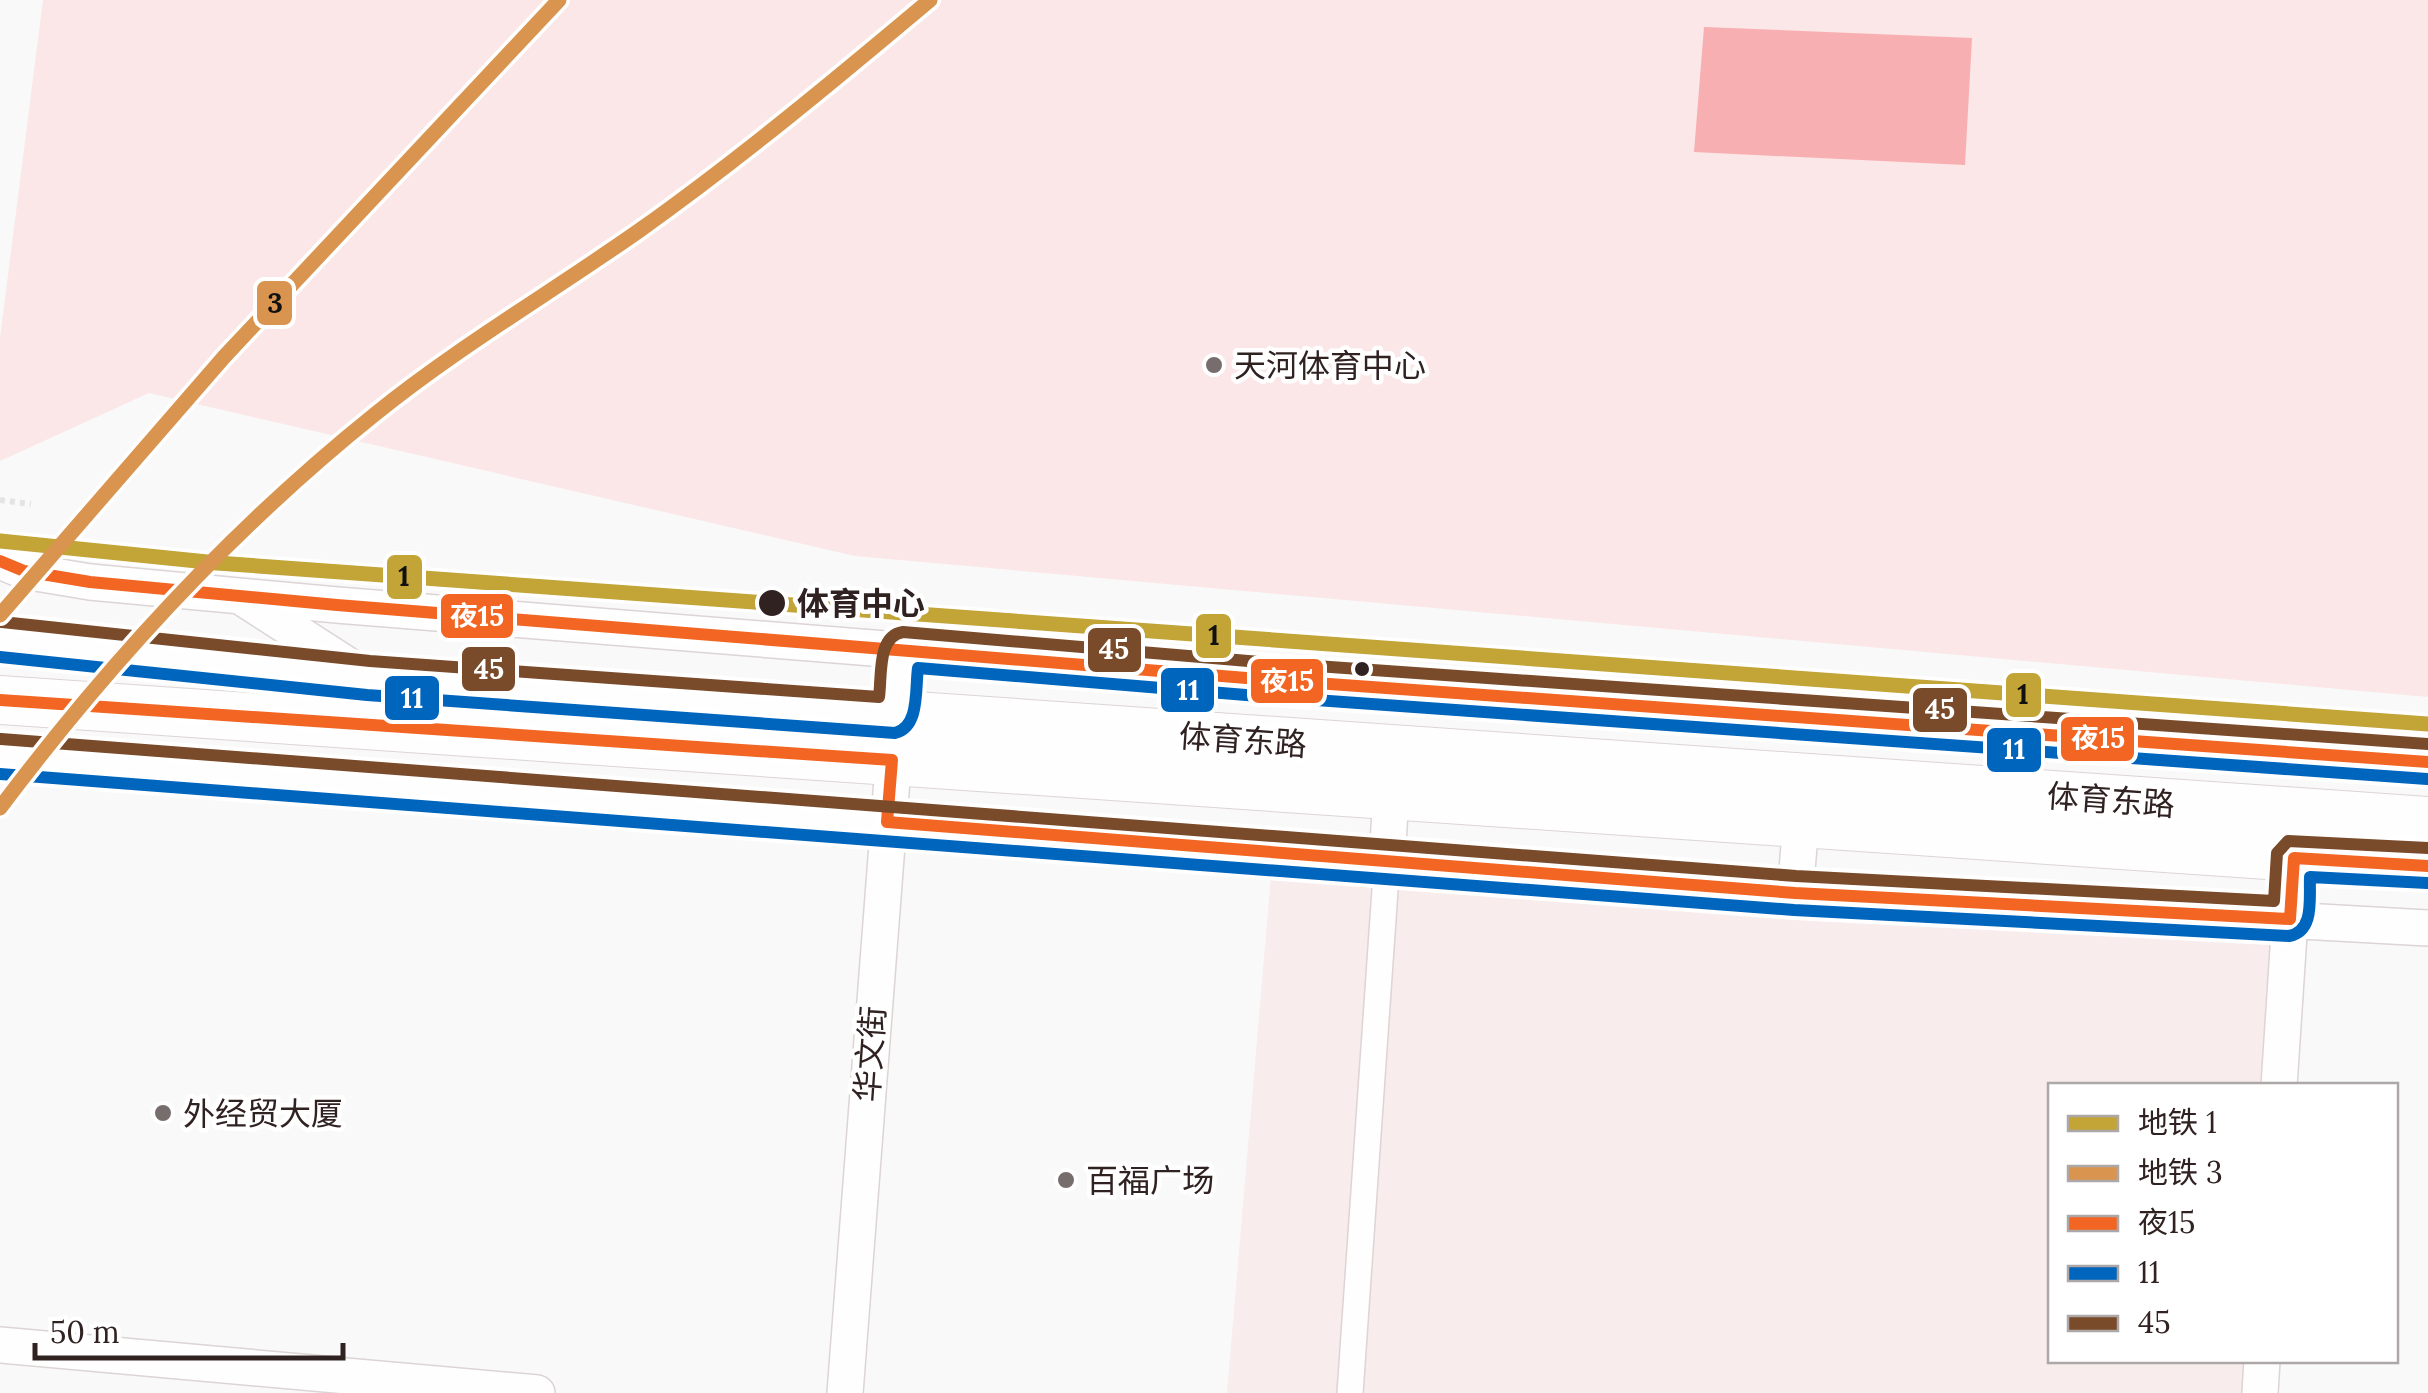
<svg xmlns="http://www.w3.org/2000/svg" width="2428" height="1393" font-family="Lora,'Noto Sans SC',serif">
	<rect width="100%" height="100%" fill="#f9f9f9"/>
	<!-- built -->
	<path fill="#f8ecec" d="M 1271,876 L 1770,909 L 2277,934 L 2267,1085 L 2050,1086 L 2050,1360 L 2250,1361 L 2248,1393 L 1227,1393 Z"/>
	<!-- green -->
	<path fill="#fbe7e7" d="M 43,0 L 2428,0 L 2428,697 L 855,556 L 149,393 L 0,461 L 0,338 Z"/>
	<!-- water -->
	<path fill="#f8afb1" d="M 1704,27 L 1972,38 L 1965,165 L 1694,152 Z"/>
	<g fill="none" stroke-linecap="round" stroke-linejoin="round">
		<!-- pedestrian casing -->
		<g stroke="#ddd4d4" stroke-width="28">
			<path id="pedestrian" d="M 1350,1393 L 1385,890"/>
		</g>
		<!-- minor casing -->
		<g stroke="#ddd4d4" stroke-width="38">
			<path id="minor" d="M 0,561 L 24,571 L 90,582 L 337,605 L 1259,679 L 2428,762
				M 246,600 L 363,675
				M 0,756 L 1795,893 L 2428,928
				M 1387,862 L 1391,793
				M 1795,893 L 1801,823
				M 2279,1086 L 2294,858
				M 0,1345 L 537,1393
				M 845,1393 L 902,649
				M 2260,1393 L 2262,1360"/>
		</g>
		<!-- secondary casing -->
		<g stroke="#ddd4d4" stroke-width="50">
			<path id="secondary" d="M 0,639 L 368,678 L 2428,821
				M 0,700 L 2428,866"/>
		</g>
		<!-- path -->
		<path stroke="#e4e4e4" stroke-width="6" stroke-dasharray="5 5" stroke-linecap="butt" d="M 0,500 L 31,504"/>
		<!-- pedestrian -->
		<use href="#pedestrian" stroke="#fefefe" stroke-width="25"/>
		<!-- minor -->
		<use href="#minor" stroke="#fefefe" stroke-width="35"/>
		<!-- secondary -->
		<use href="#secondary" stroke="#fefefe" stroke-width="48"/>
		<!-- bus-1 casing -->
		<g stroke="#fff" stroke-width="20">
			<path id="bus-1" d="M 0,561 L 24,571 L 90,582 L 337,605 L 1259,679 L 2428,762
				M 0,700 L 892,760 L 887,822 L 1795,893 L 2290,919 L 2294,858 L 2428,866"/>
		</g>
		<!-- bus-2 casing -->
		<g stroke="#fff" stroke-width="20">
			<path id="bus-2" d="M 0,657 L 367,695 L 895,733 C 920,727 915,689 918,668 L 1258,696 L 2427,779
				M 0,774 L 1794,910 L 2289,936 C 2315,931 2309,898 2310,877 L 2427,883"/>
		</g>
		<!-- bus-3 casing -->
		<g stroke="#fff" stroke-width="20">
			<path id="bus-3" d="M 2,622 L 370,661 L 879,697 C 882,675 877,636 903,632 L 1260,662 L 2428,744
				M 1,739 L 1796,876 L 2274,901 L 2277,853 L 2288,841 L 2428,848"/>
		</g>
		<!-- bus-1 -->
		<use href="#bus-1" stroke="#f26522" stroke-width="12"/>
		<!-- bus-2 -->
		<use href="#bus-2" stroke="#0065bd" stroke-width="12"/>
		<!-- bus-3 -->
		<use href="#bus-3" stroke="#7a4b2a" stroke-width="12"/>
		<!-- metro-1 casing -->
		<g stroke="#fff" stroke-width="22">
			<path id="metro-1" d="M 0,541 L 217,563 L 2428,724"/>
		</g>
		<!-- metro-2 casing -->
		<g stroke="#fff" stroke-width="22">
			<path id="metro-2" d="M 0,615 L 224,357 L 559,0
				M 0,808 C 109,663 232,529 374,415 C 458,347 552,292 640,230 C 741,158 836,79 930,0"/>
		</g>
		<!-- metro-1 -->
		<use href="#metro-1" stroke="#c2a437" stroke-width="15"/>
		<!-- metro-2 -->
		<use href="#metro-2" stroke="#d9944f" stroke-width="15"/>
	</g>
	<!-- markers -->
	<g fill="#776d6d" stroke="#fff" stroke-width="4">
		<circle cx="1214" cy="365" r="10"/>
		<circle cx="163" cy="1113" r="10"/>
		<circle cx="1066" cy="1180" r="10"/>
	</g>
	<g fill="#312222" stroke="#fff" stroke-width="4">
		<circle cx="772" cy="603" r="15"/>
		<circle cx="1362" cy="669" r="9"/>
	</g>
	<g text-anchor="middle" dominant-baseline="central" stroke-width="9" stroke-linejoin="round" paint-order="stroke">
		<!-- poi labels -->
		<g font-size="32" fill="#312222" stroke="#fff" text-anchor="start">
			<text x="1234" y="365">天河体育中心</text>
			<text x="183" y="1113">外经贸大厦</text>
			<text x="1086" y="1180">百福广场</text>
		</g>
		<!-- stop labels -->
		<g font-size="32" font-weight="bold" fill="#312222" stroke="#fff" text-anchor="start">
			<text x="797" y="603">体育中心</text>
		</g>
		<!-- street labels -->
		<g font-size="32" fill="#312222" stroke="#fff">
			<text transform="translate(1243 740) rotate(4)">体育东路</text>
			<text transform="translate(2111 800) rotate(4)">体育东路</text>
			<text transform="translate(870 1054) rotate(-86)">华文街</text>
		</g>
	</g>
	<g stroke="#fff" stroke-width="4">
		<rect x="255" y="279" width="39" height="48" rx="10" fill="#d9944f"/>
		<rect x="385" y="553" width="39" height="48" rx="10" fill="#c2a437"/>
		<rect x="439" y="592" width="76" height="48" rx="10" fill="#f26522"/>
		<rect x="1194" y="612" width="39" height="48" rx="10" fill="#c2a437"/>
		<rect x="1086" y="626" width="57" height="48" rx="10" fill="#7a4b2a"/>
		<rect x="460" y="645" width="57" height="48" rx="10" fill="#7a4b2a"/>
		<rect x="1249" y="657" width="76" height="48" rx="10" fill="#f26522"/>
		<rect x="1159" y="666" width="57" height="48" rx="10" fill="#0065bd"/>
		<rect x="2004" y="671" width="39" height="48" rx="10" fill="#c2a437"/>
		<rect x="383" y="674" width="58" height="48" rx="10" fill="#0065bd"/>
		<rect x="1911" y="686" width="58" height="48" rx="10" fill="#7a4b2a"/>
		<rect x="2059" y="715" width="77" height="48" rx="10" fill="#f26522"/>
		<rect x="1985" y="726" width="58" height="48" rx="10" fill="#0065bd"/>
	</g>
	<g font-size="28" text-anchor="middle" font-weight="bold" fill="#fff">
		<text x="477" y="626">夜15</text>
		<text x="1114" y="659">45</text>
		<text x="489" y="679">45</text>
		<text x="1287" y="691">夜15</text>
		<text x="1188" y="700">11</text>
		<text x="412" y="708">11</text>
		<text x="1940" y="719">45</text>
		<text x="2098" y="748">夜15</text>
		<text x="2014" y="759">11</text>
	</g>
	<g font-size="28" text-anchor="middle" font-weight="bold" fill="#111">
		<text x="275" y="313">3</text>
		<text x="404" y="586">1</text>
		<text x="1214" y="645">1</text>
		<text x="2023" y="704">1</text>
	</g>
	<!-- legend -->
	<rect x="2048" y="1083" width="350" height="280" fill="#ffffff" stroke="#ada7a7" stroke-width="2.5"/>
	<rect x="2068" y="1116" width="50" height="15" fill="#c2a437" stroke="#ada7a7" stroke-width="2.5"/>
	<text x="2138" y="1133" font-size="30" fill="#312222">地铁 1</text>
	<rect x="2068" y="1166" width="50" height="15" fill="#d9944f" stroke="#ada7a7" stroke-width="2.5"/>
	<text x="2138" y="1183" font-size="30" fill="#312222">地铁 3</text>
	<rect x="2068" y="1216" width="50" height="15" fill="#f26522" stroke="#ada7a7" stroke-width="2.5"/>
	<text x="2138" y="1233" font-size="30" fill="#312222">夜15</text>
	<rect x="2068" y="1266" width="50" height="15" fill="#0065bd" stroke="#ada7a7" stroke-width="2.5"/>
	<text x="2138" y="1283" font-size="30" fill="#312222">11</text>
	<rect x="2068" y="1316" width="50" height="15" fill="#7a4b2a" stroke="#ada7a7" stroke-width="2.5"/>
	<text x="2138" y="1333" font-size="30" fill="#312222">45</text>
	<!-- scale -->
	<path d="M35 1343v15h308v-15" fill="none" stroke="#312222" stroke-width="5"/>
	<text x="50" y="1343" font-size="30" fill="#312222" stroke="#ffffff" stroke-width="8" paint-order="stroke">50 m</text>
</svg>
